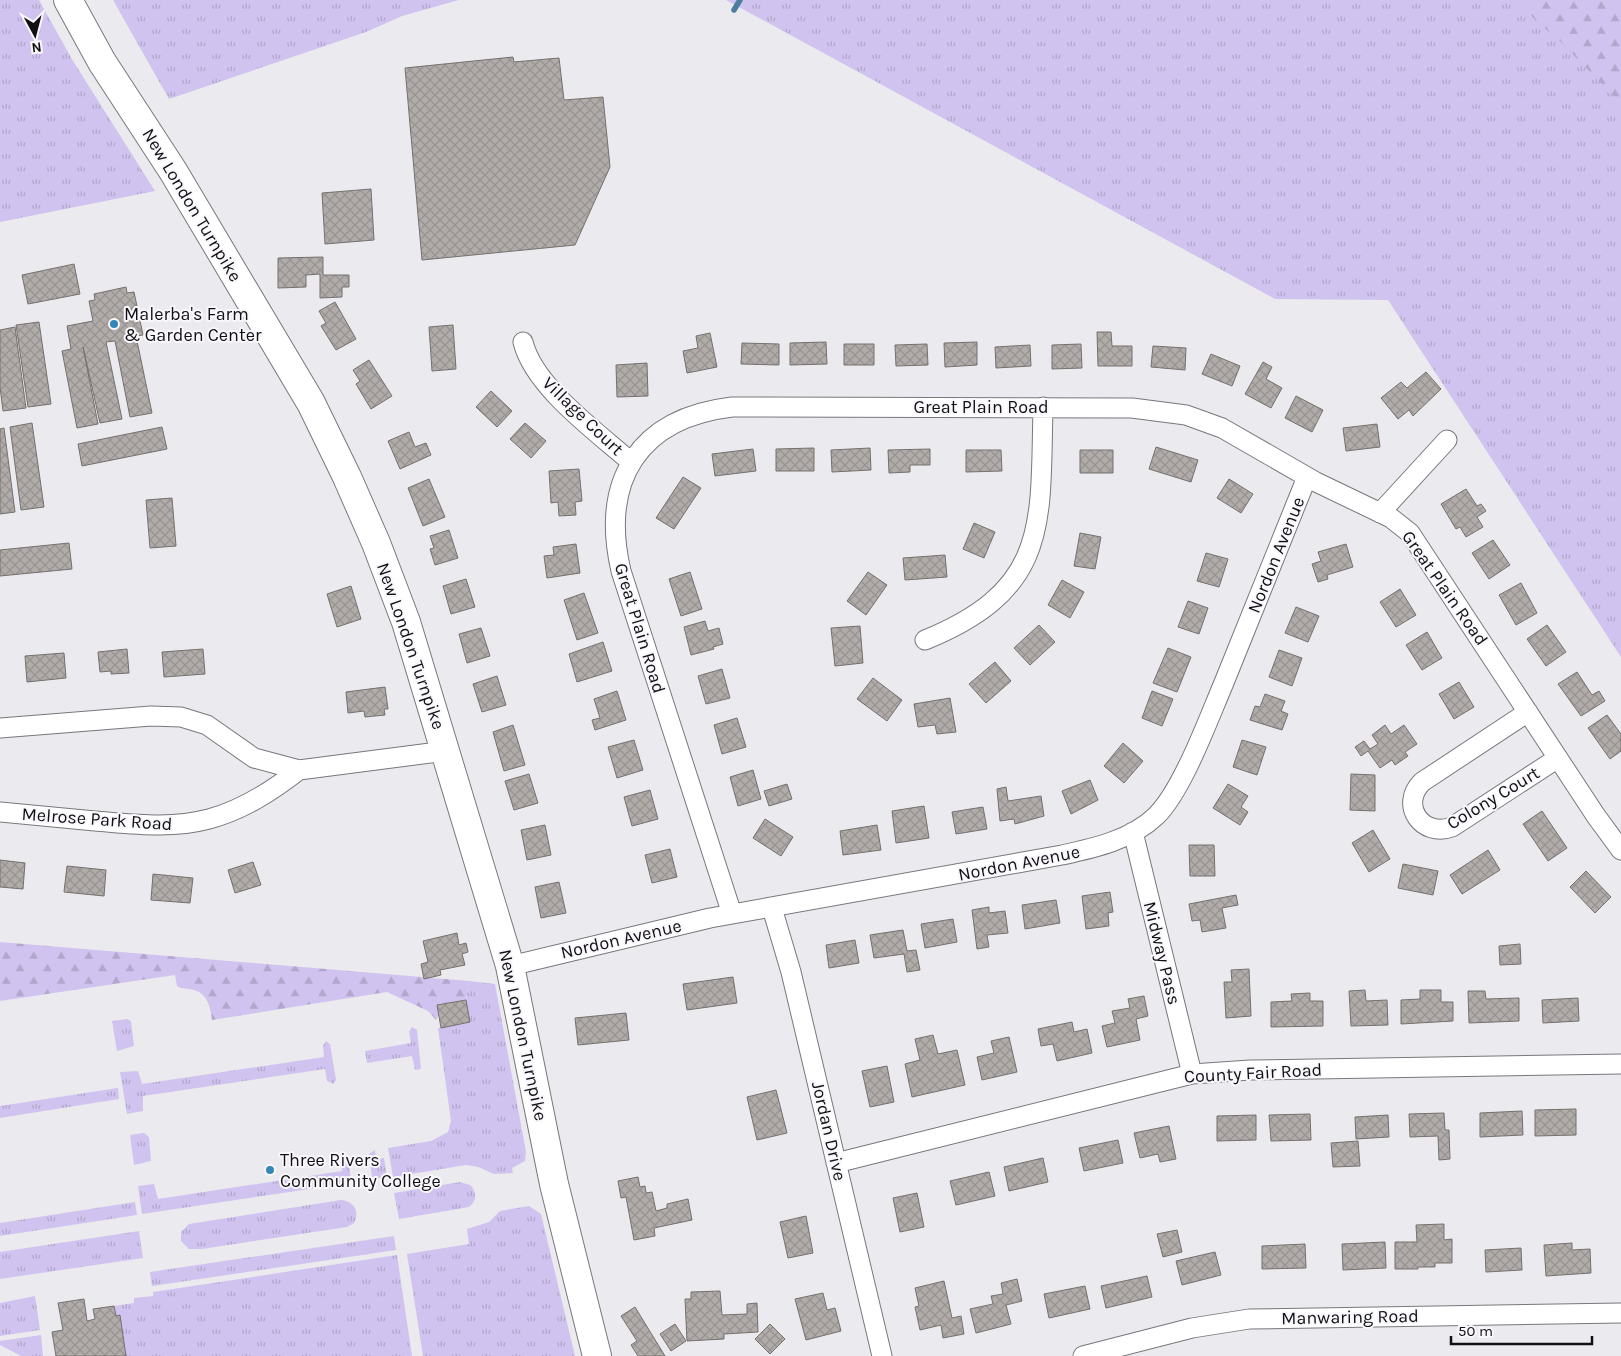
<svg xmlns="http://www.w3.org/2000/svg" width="1621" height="1356" font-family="Karla,sans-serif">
	<defs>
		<pattern id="grass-tufts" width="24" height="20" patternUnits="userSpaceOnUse" patternTransform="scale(1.25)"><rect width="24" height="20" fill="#d0c3ef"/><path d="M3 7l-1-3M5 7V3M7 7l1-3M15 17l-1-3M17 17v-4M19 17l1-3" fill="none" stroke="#b2a6cc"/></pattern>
		<pattern id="forest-firs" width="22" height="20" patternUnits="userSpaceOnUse" patternTransform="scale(1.25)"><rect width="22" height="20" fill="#d0c3ef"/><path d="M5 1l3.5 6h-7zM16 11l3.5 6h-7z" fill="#b2a6cc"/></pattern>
		<pattern id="building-cross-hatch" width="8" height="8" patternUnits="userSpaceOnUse" patternTransform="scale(1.25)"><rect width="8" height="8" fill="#b1acaa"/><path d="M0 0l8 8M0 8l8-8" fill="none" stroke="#979391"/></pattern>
	</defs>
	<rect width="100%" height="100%" fill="#ebeaef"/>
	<!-- grass -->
	<path fill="url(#grass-tufts)" d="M 0,0 L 39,0 L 73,61 L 155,191 L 0,222 Z
		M 113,0 L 459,0 L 402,16 L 366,32 L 169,99 Z
		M 726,0 L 1621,0 L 1621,657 L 1388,300 L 1275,299 Z
		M 469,981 L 495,984 L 526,1152 L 525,1161 L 512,1168 L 513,1173 L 494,1174 L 478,1167 L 466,1165 L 393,1177 L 388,1148 L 431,1141 L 448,1132 L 451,1121 L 438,1028 L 470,1022 L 466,1000 Z
		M 127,1019 L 131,1021 L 134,1046 L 117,1051 L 112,1021 Z
		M 412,1027 L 417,1030 L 421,1069 L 415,1070 L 412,1056 L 367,1063 L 365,1051 L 411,1043 L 409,1032 Z
		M 326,1041 L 330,1044 L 336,1080 L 333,1084 L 327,1081 L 325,1069 L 143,1096 L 143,1111 L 127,1114 L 120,1072 L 138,1071 L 142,1084 L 324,1057 L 323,1046 Z
		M 118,1088 L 119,1099 L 0,1118 L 0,1106 Z
		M 144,1133 L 149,1137 L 151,1161 L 134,1165 L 130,1135 Z
		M 375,1150 L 376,1159 L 384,1158 L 387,1177 L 375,1179 L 372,1177 L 369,1154 Z
		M 344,1155 L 348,1157 L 351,1180 L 349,1183 L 142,1214 L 138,1186 L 154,1184 L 158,1199 L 342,1171 L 341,1157 Z
		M 460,1182 L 470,1185 C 477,1192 477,1201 469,1207 L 399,1219 L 394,1193 Z
		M 341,1200 C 354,1201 360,1211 354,1223 L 347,1227 L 202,1249 L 189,1249 L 181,1241 L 181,1232 L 189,1224 Z
		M 135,1202 L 137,1215 L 0,1236 L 0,1223 Z
		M 529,1206 L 541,1214 L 575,1356 L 423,1356 L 407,1254 L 469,1244 L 467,1229 L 489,1222 L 500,1211 Z
		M 139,1231 L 143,1258 L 0,1279 L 0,1252 Z
		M 394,1236 L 396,1250 L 152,1286 L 150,1272 Z
		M 397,1255 L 412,1356 L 126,1356 L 120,1316 L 116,1316 L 114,1306 L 134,1303 L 134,1298 L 153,1296 L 153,1292 Z
		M 35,1296 L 40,1330 L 0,1336 L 0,1303 Z
		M 41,1335 L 43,1356 L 21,1356 L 0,1345 L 0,1341 Z"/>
	<!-- forest -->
	<path fill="url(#forest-firs)" d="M 1518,0 L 1621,0 L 1621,104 L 1559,40 L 1536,21 Z
		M 0,942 L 469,981 L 466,1000 L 438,1005 L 439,1015 L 436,1020 L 428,1011 L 387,992 L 212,1020 C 210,1005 207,991 189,989 C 184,988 181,989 177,986 L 175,975 L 0,1001 Z"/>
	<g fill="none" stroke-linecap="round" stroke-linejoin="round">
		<!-- stream -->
		<path stroke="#4c7d9e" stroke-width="5.5" d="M 734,10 L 740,0"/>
	</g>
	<!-- building -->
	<path fill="url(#building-cross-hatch)" stroke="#74706d" d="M 513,57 L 514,62 L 559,58 L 564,100 L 603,97 L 610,167 L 575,245 L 422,260 L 405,68 Z
		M 371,189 L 374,240 L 325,244 L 322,193 Z
		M 323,257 L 323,275 L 349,275 L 349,287 L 342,287 L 342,297 L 320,298 L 320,274 L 306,275 L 306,287 L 278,288 L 278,258 Z
		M 74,264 L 80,294 L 28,304 L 22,275 Z
		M 126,287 L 127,293 L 134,292 L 143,335 L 136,336 L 152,413 L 130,417 L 115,341 L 106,342 L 122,419 L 100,423 L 83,347 L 98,424 L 77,428 L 62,351 L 71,349 L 67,326 L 93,321 L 89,301 L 95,300 L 94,294 Z
		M 335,302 L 356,339 L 336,350 L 321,326 L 326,323 L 319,311 Z
		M 39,322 L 51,404 L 28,407 L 16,325 Z
		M 453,325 L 456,369 L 432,371 L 429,327 Z
		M 15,327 L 26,408 L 3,411 L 0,387 L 0,330 Z
		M 1097,332 L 1111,332 L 1112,346 L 1132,346 L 1132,366 L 1098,366 Z
		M 710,333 L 717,367 L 687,373 L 683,351 L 698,348 L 696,336 Z
		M 826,342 L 827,364 L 790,365 L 790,343 Z
		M 977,342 L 977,365 L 945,367 L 944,343 Z
		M 742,343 L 779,344 L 779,365 L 741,364 Z
		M 844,344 L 874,344 L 874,365 L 844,365 Z
		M 927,344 L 928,365 L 896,366 L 895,345 Z
		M 1081,344 L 1082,368 L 1052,369 L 1052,345 Z
		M 1030,345 L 1031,366 L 996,368 L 995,347 Z
		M 1153,346 L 1186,348 L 1185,370 L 1151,367 Z
		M 1211,354 L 1240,366 L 1232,386 L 1202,374 Z
		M 369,360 L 392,396 L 371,409 L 356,384 L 360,381 L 353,370 Z
		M 1263,362 L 1272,367 L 1266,379 L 1282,388 L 1271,408 L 1245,394 Z
		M 647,363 L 648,396 L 617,397 L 616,365 Z
		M 1426,372 L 1441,389 L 1413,416 L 1409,410 L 1398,419 L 1381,398 L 1401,382 L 1407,388 Z
		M 491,391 L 512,411 L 497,427 L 476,407 Z
		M 1296,396 L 1323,410 L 1312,432 L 1285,418 Z
		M 32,423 L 44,507 L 21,510 L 10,427 Z
		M 525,423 L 546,441 L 531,458 L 510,439 Z
		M 1377,424 L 1380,447 L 1346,451 L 1343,428 Z
		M 162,427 L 167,449 L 82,466 L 78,444 Z
		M 4,428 L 15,512 L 0,514 L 0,429 Z
		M 409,432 L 415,447 L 426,443 L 431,455 L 400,469 L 388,441 Z
		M 1156,447 L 1198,460 L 1191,482 L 1149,469 Z
		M 814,448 L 814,471 L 776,471 L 776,449 Z
		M 870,448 L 871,470 L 832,472 L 831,450 Z
		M 753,449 L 756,471 L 715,476 L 712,454 Z
		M 930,449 L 930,465 L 910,465 L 910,472 L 889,473 L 888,450 Z
		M 966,450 L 1001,450 L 1002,471 L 966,472 Z
		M 1080,450 L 1113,450 L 1113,473 L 1080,473 Z
		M 579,469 L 582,501 L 575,502 L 576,515 L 559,516 L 558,502 L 551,503 L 549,471 Z
		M 683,477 L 701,488 L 674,529 L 656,518 Z
		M 429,479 L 445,517 L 423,526 L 408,488 Z
		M 1229,479 L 1253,494 L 1241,513 L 1217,498 Z
		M 1466,489 L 1477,506 L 1481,504 L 1486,511 L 1477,517 L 1483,527 L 1466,537 L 1460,527 L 1456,529 L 1441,504 Z
		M 172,498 L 176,546 L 150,548 L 146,500 Z
		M 974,523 L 995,532 L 984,558 L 963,549 Z
		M 449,530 L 458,558 L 435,565 L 430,549 L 434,548 L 430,536 Z
		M 1080,533 L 1101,537 L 1095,569 L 1074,566 Z
		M 1493,540 L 1510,565 L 1489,579 L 1472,553 Z
		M 69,543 L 72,569 L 0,576 L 0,550 Z
		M 576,544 L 580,573 L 547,578 L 544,556 L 554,555 L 553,547 Z
		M 1346,544 L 1353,567 L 1327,575 L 1328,579 L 1318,582 L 1312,564 L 1321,561 L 1318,552 Z
		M 1206,553 L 1228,559 L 1219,587 L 1197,581 Z
		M 945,555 L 947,577 L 905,580 L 903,558 Z
		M 690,572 L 702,609 L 681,616 L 669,579 Z
		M 868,572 L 887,585 L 866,615 L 847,601 Z
		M 466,579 L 475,607 L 451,614 L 443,586 Z
		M 1062,580 L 1084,592 L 1070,618 L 1048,605 Z
		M 1521,583 L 1537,613 L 1516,625 L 1499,595 Z
		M 351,586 L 361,619 L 337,627 L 327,594 Z
		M 1400,589 L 1416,615 L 1396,627 L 1380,602 Z
		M 584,593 L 598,633 L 577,640 L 564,600 Z
		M 1188,601 L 1208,608 L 1199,634 L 1178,627 Z
		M 1296,607 L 1319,616 L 1308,642 L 1285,633 Z
		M 705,621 L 708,631 L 719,628 L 723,644 L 713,647 L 714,649 L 691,655 L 684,627 Z
		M 1039,625 L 1055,642 L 1030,665 L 1014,648 Z
		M 1547,625 L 1566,652 L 1546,666 L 1527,639 Z
		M 860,626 L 863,663 L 835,666 L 831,628 Z
		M 481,628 L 490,656 L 467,663 L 459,634 Z
		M 1427,632 L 1442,658 L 1422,670 L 1406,645 Z
		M 603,642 L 612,671 L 577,682 L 569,654 Z
		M 1168,648 L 1191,657 L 1177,692 L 1153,683 Z
		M 127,649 L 129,673 L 111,674 L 111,671 L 100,672 L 98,652 Z
		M 203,649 L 205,674 L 164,677 L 162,652 Z
		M 1279,650 L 1302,658 L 1292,686 L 1269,677 Z
		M 64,653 L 66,678 L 27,682 L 25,656 Z
		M 995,662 L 1011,681 L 986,703 L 969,684 Z
		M 722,669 L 730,698 L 706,704 L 698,676 Z
		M 1577,672 L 1592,695 L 1599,691 L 1605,701 L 1581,716 L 1558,684 Z
		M 497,676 L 506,705 L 482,712 L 473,684 Z
		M 873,678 L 902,700 L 887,721 L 857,699 Z
		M 1459,682 L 1474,707 L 1454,719 L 1439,694 Z
		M 385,687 L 388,709 L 384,709 L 385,715 L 365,717 L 364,711 L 348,713 L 346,692 Z
		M 617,691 L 626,720 L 595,730 L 592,720 L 600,718 L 594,699 Z
		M 1152,691 L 1173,699 L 1162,726 L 1142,718 Z
		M 1265,694 L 1285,701 L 1281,711 L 1288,714 L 1282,730 L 1250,720 L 1255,706 L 1260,707 Z
		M 950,698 L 956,732 L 937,734 L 935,725 L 918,727 L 914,704 Z
		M 1607,715 L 1621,734 L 1621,751 L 1610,759 L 1588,728 Z
		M 737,718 L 746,747 L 722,754 L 714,725 Z
		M 513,725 L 525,765 L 504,771 L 493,732 Z
		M 1385,725 L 1391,734 L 1404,725 L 1417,744 L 1405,752 L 1408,756 L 1395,765 L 1392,760 L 1380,768 L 1368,751 L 1361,756 L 1355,747 L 1364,741 L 1370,749 L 1378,744 L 1372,735 Z
		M 634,740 L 643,770 L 617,778 L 608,747 Z
		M 1242,740 L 1266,747 L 1257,775 L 1233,767 Z
		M 1123,743 L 1143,761 L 1124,783 L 1104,766 Z
		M 753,770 L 761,799 L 738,806 L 730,777 Z
		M 529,774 L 538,803 L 514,810 L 505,781 Z
		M 1351,774 L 1375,775 L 1375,811 L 1350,810 Z
		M 1090,780 L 1098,800 L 1071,814 L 1062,791 Z
		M 787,784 L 792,799 L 769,806 L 764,791 Z
		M 1228,784 L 1248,796 L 1241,807 L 1248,812 L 1240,825 L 1213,808 Z
		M 1006,787 L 1008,801 L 1041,796 L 1044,816 L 1015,824 L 1014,819 L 1000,821 L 997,789 Z
		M 650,790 L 658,819 L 632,826 L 624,797 Z
		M 924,806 L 929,838 L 896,843 L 892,811 Z
		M 983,807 L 987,829 L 956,834 L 952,812 Z
		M 1542,811 L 1567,848 L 1548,861 L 1523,824 Z
		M 765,819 L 793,837 L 781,856 L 753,838 Z
		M 545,825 L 551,855 L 527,860 L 521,830 Z
		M 877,825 L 881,850 L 843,855 L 840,831 Z
		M 1373,830 L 1390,859 L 1369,872 L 1352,843 Z
		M 1189,845 L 1214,845 L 1215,876 L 1190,876 Z
		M 670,849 L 677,877 L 652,883 L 645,855 Z
		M 1488,850 L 1500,870 L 1462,894 L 1450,875 Z
		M 0,860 L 25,863 L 23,889 L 0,887 Z
		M 253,862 L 261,885 L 235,893 L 228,870 Z
		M 1403,864 L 1438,871 L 1433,895 L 1398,888 Z
		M 67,866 L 106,870 L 104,896 L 64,892 Z
		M 1586,871 L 1611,897 L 1595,913 L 1570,887 Z
		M 153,874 L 193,878 L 190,903 L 151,900 Z
		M 559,882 L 566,913 L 541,918 L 535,887 Z
		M 1110,892 L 1113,912 L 1108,913 L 1109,926 L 1086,929 L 1082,896 Z
		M 1236,895 L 1238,905 L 1222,908 L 1226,928 L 1202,932 L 1200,920 L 1192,921 L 1189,904 Z
		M 1056,900 L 1060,923 L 1025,929 L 1022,905 Z
		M 989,907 L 989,913 L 1005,911 L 1008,933 L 987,935 L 989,947 L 977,949 L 972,910 Z
		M 953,919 L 957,942 L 925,948 L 921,924 Z
		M 903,930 L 907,951 L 916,950 L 920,970 L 907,972 L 904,954 L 874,958 L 870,935 Z
		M 457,933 L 459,945 L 466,943 L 468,952 L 462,954 L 465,965 L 440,970 L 441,975 L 424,979 L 421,964 L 428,962 L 423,941 Z
		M 855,940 L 859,963 L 829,968 L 826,945 Z
		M 1520,944 L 1521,964 L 1500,965 L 1499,946 Z
		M 1249,969 L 1251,1016 L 1226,1018 L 1224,982 L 1232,982 L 1231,970 Z
		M 733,977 L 737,1003 L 687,1010 L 683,984 Z
		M 1365,990 L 1366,1001 L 1387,1000 L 1388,1025 L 1351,1026 L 1349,991 Z
		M 1420,990 L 1441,990 L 1441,1002 L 1453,1002 L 1453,1021 L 1401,1024 L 1401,1000 L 1420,999 Z
		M 1468,991 L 1485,991 L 1486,999 L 1519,998 L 1519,1021 L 1469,1023 Z
		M 1310,993 L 1310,1001 L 1323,1001 L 1323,1026 L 1271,1027 L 1271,1002 L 1292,1001 L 1291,994 Z
		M 1144,996 L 1148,1016 L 1136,1019 L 1140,1040 L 1107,1047 L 1102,1026 L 1115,1023 L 1112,1011 L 1130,1008 L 1128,999 Z
		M 1578,998 L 1579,1021 L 1543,1023 L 1542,1000 Z
		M 466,1000 L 470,1022 L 441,1028 L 437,1005 Z
		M 626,1013 L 629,1040 L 578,1045 L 575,1018 Z
		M 1072,1022 L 1074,1032 L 1087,1029 L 1092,1053 L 1057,1061 L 1053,1044 L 1041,1046 L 1038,1029 Z
		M 933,1035 L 938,1054 L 957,1050 L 965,1085 L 912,1097 L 905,1064 L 920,1060 L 915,1039 Z
		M 1009,1037 L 1017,1072 L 982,1080 L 977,1057 L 994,1053 L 991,1041 Z
		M 887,1066 L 894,1102 L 870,1107 L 862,1071 Z
		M 776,1090 L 787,1133 L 757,1140 L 747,1097 Z
		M 1576,1109 L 1576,1135 L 1535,1136 L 1535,1110 Z
		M 1522,1111 L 1523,1135 L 1480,1137 L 1480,1113 Z
		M 1444,1113 L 1445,1130 L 1449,1130 L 1450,1159 L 1439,1160 L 1438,1136 L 1410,1137 L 1409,1114 Z
		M 1310,1114 L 1311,1140 L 1271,1141 L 1269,1115 Z
		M 1256,1115 L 1256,1140 L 1217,1141 L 1217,1116 Z
		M 1388,1115 L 1389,1137 L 1356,1139 L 1355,1117 Z
		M 1169,1126 L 1176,1159 L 1160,1162 L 1158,1154 L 1140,1158 L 1134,1133 Z
		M 1118,1140 L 1123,1163 L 1084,1171 L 1079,1148 Z
		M 1358,1141 L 1360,1166 L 1333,1167 L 1331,1143 Z
		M 1043,1158 L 1048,1182 L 1009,1191 L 1004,1167 Z
		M 989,1172 L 995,1196 L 956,1205 L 950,1181 Z
		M 638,1177 L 640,1187 L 645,1186 L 646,1193 L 652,1192 L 656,1211 L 667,1208 L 667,1204 L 688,1199 L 692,1220 L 654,1228 L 655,1236 L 634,1240 L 626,1197 L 621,1198 L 618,1181 Z
		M 917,1193 L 924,1227 L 900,1232 L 893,1198 Z
		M 806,1216 L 813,1253 L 788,1258 L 780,1222 Z
		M 1444,1224 L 1444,1240 L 1452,1239 L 1452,1263 L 1435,1263 L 1435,1267 L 1418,1267 L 1418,1269 L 1395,1269 L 1395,1242 L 1417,1242 L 1416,1225 Z
		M 1177,1230 L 1182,1252 L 1163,1257 L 1157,1234 Z
		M 1385,1242 L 1386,1268 L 1343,1270 L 1342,1244 Z
		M 1572,1243 L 1572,1250 L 1590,1249 L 1591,1273 L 1546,1276 L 1544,1245 Z
		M 1305,1244 L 1306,1268 L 1262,1269 L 1262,1246 Z
		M 1521,1248 L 1522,1270 L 1486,1272 L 1485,1250 Z
		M 1215,1252 L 1221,1275 L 1182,1285 L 1176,1261 Z
		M 1147,1276 L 1152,1297 L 1106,1308 L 1101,1286 Z
		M 1017,1279 L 1022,1301 L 1006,1305 L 1011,1324 L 976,1333 L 970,1309 L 993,1304 L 991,1296 L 1003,1294 L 1001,1283 Z
		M 944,1281 L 952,1318 L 961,1316 L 964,1334 L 943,1338 L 941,1325 L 920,1330 L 915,1307 L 919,1306 L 915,1288 Z
		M 1085,1286 L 1090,1309 L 1049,1318 L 1044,1294 Z
		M 720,1291 L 722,1315 L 747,1314 L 747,1304 L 757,1303 L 758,1332 L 724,1334 L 724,1339 L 687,1341 L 685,1299 L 691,1299 L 691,1292 Z
		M 823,1293 L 827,1310 L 835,1308 L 841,1331 L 806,1340 L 795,1299 Z
		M 84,1299 L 87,1321 L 95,1319 L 93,1309 L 114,1306 L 116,1316 L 120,1315 L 126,1356 L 56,1356 L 52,1332 L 63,1330 L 58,1303 Z
		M 635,1307 L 665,1356 L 638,1356 L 631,1345 L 637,1341 L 621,1316 Z
		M 675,1324 L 686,1341 L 671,1351 L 660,1334 Z
		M 770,1324 L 785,1339 L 770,1354 L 755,1339 Z"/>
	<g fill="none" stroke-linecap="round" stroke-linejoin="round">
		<!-- minor casing -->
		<g stroke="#78777b" stroke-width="21">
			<path id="minor" d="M 523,342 C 534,387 597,432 631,462
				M 1380,513 L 1447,440
				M 925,640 C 1050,589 1040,524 1043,407
				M 1528,712 L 1422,782 C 1399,805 1422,838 1452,827 L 1558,758
				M 0,728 L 151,716 L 181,717 L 207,725 L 254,758 L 299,770 L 446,751
				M 0,812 C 32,815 64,818 95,821 C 134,824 171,829 209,819 C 243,810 272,791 299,770
				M 1133,832 L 1192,1074
				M 772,908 L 791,972 L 882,1356
				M 732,914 L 621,571 C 600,480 639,418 732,407 L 1132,408 L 1186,415 L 1222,428 L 1316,482 L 1391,518 L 1410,533 L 1596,816 L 1621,850
				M 510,966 L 710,918 L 1062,855 C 1094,848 1131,840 1156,816 C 1182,791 1208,720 1223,685 C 1251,615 1279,546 1307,477
				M 836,1163 L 1192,1074 L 1250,1070 L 1621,1064
				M 1083,1356 L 1192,1328 L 1249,1319 L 1621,1313"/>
		</g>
		<!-- secondary casing -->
		<g stroke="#78777b" stroke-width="30">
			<path id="secondary" d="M 68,0 L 102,62 L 173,171 L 311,403 L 347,477 L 376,543 L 406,622 L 510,966 L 554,1184 L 597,1356"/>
		</g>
		<!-- minor -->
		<use href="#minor" stroke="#fff" stroke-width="19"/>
		<!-- secondary -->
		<use href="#secondary" stroke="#fff" stroke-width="28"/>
	</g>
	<!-- markers -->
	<g fill="#3386b6" stroke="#f9f7fc" stroke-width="2">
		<circle cx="114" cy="324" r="5"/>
		<circle cx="270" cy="1170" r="5"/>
	</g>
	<g text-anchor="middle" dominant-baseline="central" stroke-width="4" stroke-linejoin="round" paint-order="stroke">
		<!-- street labels -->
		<g font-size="18" fill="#101012" stroke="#f9f7fc">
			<text transform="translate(192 205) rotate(59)">New London Turnpike</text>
			<text x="981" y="407">Great Plain Road</text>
			<text transform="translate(583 416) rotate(44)">Village Court</text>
			<text transform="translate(1276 555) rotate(-68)">Nordon Avenue</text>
			<text transform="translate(1445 588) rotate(55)">Great Plain Road</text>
			<text transform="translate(640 628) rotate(73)">Great Plain Road</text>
			<text transform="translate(411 646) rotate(71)">New London Turnpike</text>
			<text transform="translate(1493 798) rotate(-31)">Colony Court</text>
			<text transform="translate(97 819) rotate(4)">Melrose Park Road</text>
			<text transform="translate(1019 863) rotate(-11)">Nordon Avenue</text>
			<text transform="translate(621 939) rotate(-13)">Nordon Avenue</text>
			<text transform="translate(1162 953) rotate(76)">Midway Pass</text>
			<text transform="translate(523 1035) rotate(78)">New London Turnpike</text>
			<text transform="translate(1253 1073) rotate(-3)">County Fair Road</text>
			<text transform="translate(829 1131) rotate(77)">Jordan Drive</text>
			<text transform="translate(1350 1317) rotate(-1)">Manwaring Road</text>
		</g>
		<!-- poi labels -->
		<g font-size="18" fill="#101012" stroke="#f9f7fc" text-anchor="start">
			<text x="124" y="314">Malerba's Farm<tspan x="124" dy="21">&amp; Garden Center</tspan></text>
			<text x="280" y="1160">Three Rivers<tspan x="280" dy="21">Community College</tspan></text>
		</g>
	</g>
	<!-- north arrow -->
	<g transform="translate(35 35) rotate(173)" stroke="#f9f7fc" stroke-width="4" paint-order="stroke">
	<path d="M0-4L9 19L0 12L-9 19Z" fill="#101012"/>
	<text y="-8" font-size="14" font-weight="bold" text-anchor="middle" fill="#101012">N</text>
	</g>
	<!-- scale -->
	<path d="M1451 1336v8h141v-8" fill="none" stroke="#101012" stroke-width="2.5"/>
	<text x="1458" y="1336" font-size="15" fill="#101012" stroke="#f9f7fc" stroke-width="4" paint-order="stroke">50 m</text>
</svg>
